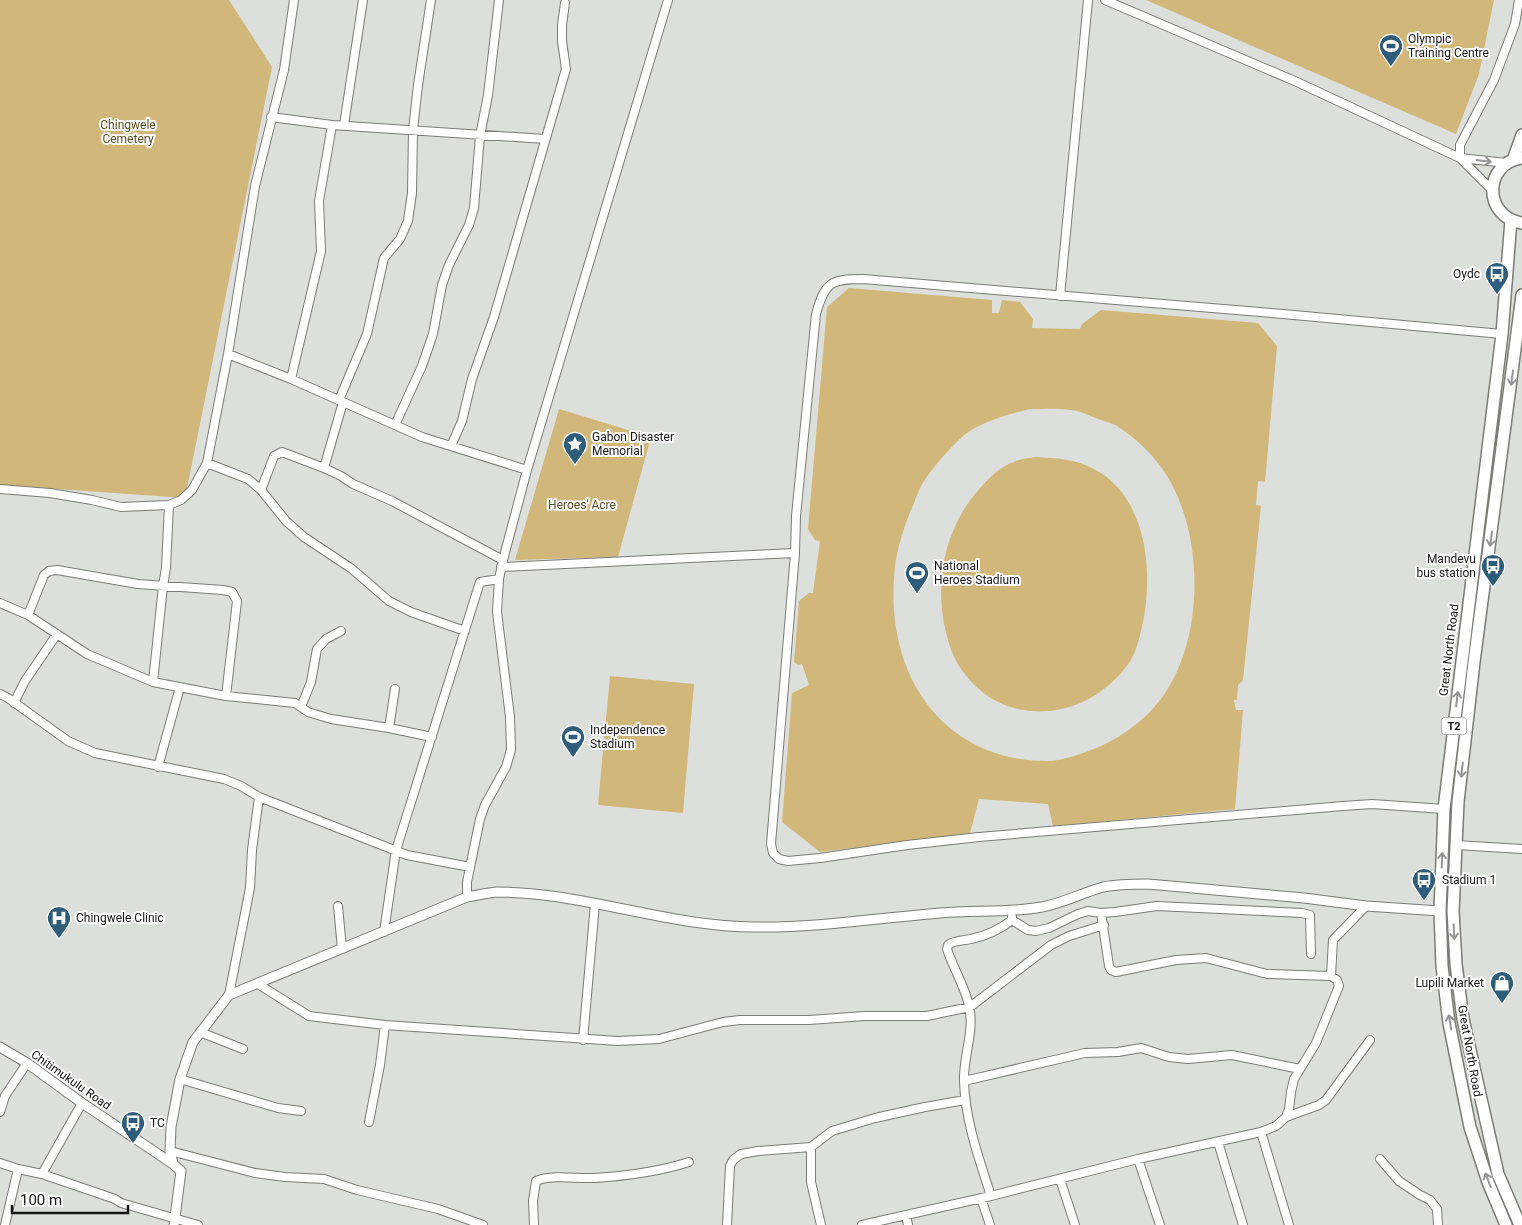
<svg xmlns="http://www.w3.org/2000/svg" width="1522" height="1225" font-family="Roboto,sans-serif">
	<rect width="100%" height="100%" fill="#dcdfdb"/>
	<!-- green -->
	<path fill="#d1b87a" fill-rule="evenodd" d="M 0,0 L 229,0 L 272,67 L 185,498 L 0,485 Z
		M 1146,0 L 1494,0 L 1479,74 L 1456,134 Z
		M 849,288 L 992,300 L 992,313 L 999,313 L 1002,300 L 1020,302 L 1033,319 L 1032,328 L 1080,329 L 1082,324 L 1101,310 L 1258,323 L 1277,346 L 1265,482 L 1258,481 L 1256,505 L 1261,506 L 1243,680 L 1238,685 L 1237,700 L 1234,700 L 1236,710 L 1243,710 L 1235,809 L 1053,826 L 1048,804 L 979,799 L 970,833 L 820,852 L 782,822 L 792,693 L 809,685 L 802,664 L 798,665 L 794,662 L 799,601 L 809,593 L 813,593 L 820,541 L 815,540 L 808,529 L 827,307 ZM 1030,409 C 1043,409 1058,408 1071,410 C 1081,411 1092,417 1101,420 C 1107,422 1115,424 1120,428 C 1135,438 1151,453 1161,467 C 1203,525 1205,625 1170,685 C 1154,713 1129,733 1101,746 C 1084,753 1064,761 1046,761 C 942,760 887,675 894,578 C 895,555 902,533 910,512 C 914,505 916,496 920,488 C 929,471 949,449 963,436 C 980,422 1009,414 1030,409 Z
		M 559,409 L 651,437 L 618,557 L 515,560 Z
		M 1036,457 C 1056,458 1076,459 1094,469 C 1148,497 1154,575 1142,627 C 1139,639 1136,653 1129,663 C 1107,694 1071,714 1033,711 C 1001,709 977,693 959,666 C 951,653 947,638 944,623 C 935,574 947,524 981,487 C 990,477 1001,466 1014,462 C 1020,459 1028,458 1036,457 Z
		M 610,676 L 694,684 L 683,813 L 598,805 Z"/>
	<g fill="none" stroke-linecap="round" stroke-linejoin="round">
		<!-- minor casing -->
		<g stroke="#7a7c78" stroke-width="10">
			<path id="minor" d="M 1105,0 L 1297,82 L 1460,158 L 1507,163
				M 271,117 L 332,125 L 545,139
				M 344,125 L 363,0
				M 1492,190 L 1460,158 L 1460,145 L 1494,80 L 1515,24 L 1519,0
				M 1060,296 L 1088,0
				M 228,354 L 291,379 L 422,437 L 527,470
				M 291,379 L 321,251 L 319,201 L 332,125
				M 339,400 L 367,334 L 384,258 L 400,239 L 408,221 L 412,193 L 413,130 L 418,85 L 431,0
				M 395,425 L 422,366 L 433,334 L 442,285 L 449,265 L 469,225 L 474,208 L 480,136 L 488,95 L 499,0
				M 451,446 L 462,421 L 472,379 L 494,317 L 566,69 L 562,41 L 562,25 L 565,3
				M 207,463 L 248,479 L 261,490 L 286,521 L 304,537 L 352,569 L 389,601 L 411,612 L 465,631
				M 324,468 L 343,402
				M 0,489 L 50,493 L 92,500 L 121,507 L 169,505 L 181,500 L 192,490 L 207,463 L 228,354 L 255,186 L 284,70 L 294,0
				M 261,490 L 274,456 L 282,452 L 324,468 L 341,476 L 353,484 L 392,501 L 503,560
				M 501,567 L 795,553
				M 0,603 L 28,615 L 87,654 L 153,682 L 226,696 L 295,703 L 308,712 L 331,719 L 389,728 L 432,737
				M 28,615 L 44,575 L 49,571 L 57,570 L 138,584 L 223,590 L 232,592 L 237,601 L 226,696
				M 153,682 L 163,586 L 166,568 L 169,505
				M 0,694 L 8,698 L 68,741 L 95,753 L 224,779 L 241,786 L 259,797 L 407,855 L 470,867
				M 14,703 L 25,681 L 57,634
				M 301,707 L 311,682 L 317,649 L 326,639 L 341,631
				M 389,728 L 395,689
				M 158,767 L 180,687
				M 1444,809 L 1372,804 L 1343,806 L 979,837 L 907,845 L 820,858 L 788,861 L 779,859 L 773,853 L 771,844 L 795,553 L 796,516 L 816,314 C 825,282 831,279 863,279 L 1283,314 L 1502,334
				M 1456,845 L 1522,849
				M 467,897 L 467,882 L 480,819 L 485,805 L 506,767 L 511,750 L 510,717 L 497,612 L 499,579 L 503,560 L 527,470 L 668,0
				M 338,906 L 342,949
				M 1012,920 L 1028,930 L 1036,931 L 1049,928 L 1078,914 L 1088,911 L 1101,913 L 1115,912 L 1157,906 L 1302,913 L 1310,915 L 1311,954
				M 384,932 L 396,850 L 402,831 L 480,582 L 499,579
				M 1331,976 L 1333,940 L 1366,906
				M 258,984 L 309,1016 L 385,1025 L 618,1041 L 659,1039 L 723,1022 L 740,1020 L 809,1020 L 865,1016 L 927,1016 L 970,1007 L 1051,945 L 1069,936 L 1104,925
				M 229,995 L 250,888 L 252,850 L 259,797
				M 200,1032 L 243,1049
				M 583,1040 L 595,904
				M 180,1079 L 278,1108 L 301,1111
				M 964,1081 L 1085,1053 L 1118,1052 L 1141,1048 L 1169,1057 L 1188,1059 L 1232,1055 L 1300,1069
				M 0,1112 L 5,1096 L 27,1063
				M 1286,1117 L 1319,1105 L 1326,1100 L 1370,1040
				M 369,1122 L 380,1065 L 385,1025
				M 1261,1132 L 1289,1225
				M 1218,1142 L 1243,1225
				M 811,1147 L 811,1182 L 821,1225
				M 170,1151 L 255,1173 L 285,1177 L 324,1179 L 357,1190 L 438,1209 L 483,1225
				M 1138,1159 L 1160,1225
				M 1380,1159 L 1399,1181 L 1420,1195 L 1430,1200 L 1437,1209 L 1438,1225
				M 0,1163 L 18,1169 L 42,1174 L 115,1199 L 121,1203 L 198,1225
				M 42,1174 L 82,1103
				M 1060,1179 L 1075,1225
				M 991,1196 C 979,1159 965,1120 964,1081 C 963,1056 975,1031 969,1006 C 965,986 953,968 947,949 L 948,945 C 955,940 963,941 971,939 C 986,936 999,930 1012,920 L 1012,917
				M 981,1198 L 990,1225
				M 906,1215 L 908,1225
				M 5,1225 L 18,1169
				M 534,1225 L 533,1201 L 536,1181 C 554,1174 575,1179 594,1178 C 626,1176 658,1172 689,1162
				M 727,1225 L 730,1166 L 733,1160 L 741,1154 L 758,1151 L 811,1147 L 832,1131 L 875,1118 L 925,1107 L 965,1100
				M 862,1225 L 991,1196 L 1138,1159 L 1261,1132 L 1276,1126 L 1286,1117 L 1289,1109 L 1291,1092 L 1294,1079 L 1316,1043 L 1339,986 L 1337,980 L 1331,976 L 1267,974 L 1206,958 L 1176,960 L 1116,972 L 1111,970 L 1109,966 L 1101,913"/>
		</g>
		<!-- tertiary casing -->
		<g stroke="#7a7c78" stroke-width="11">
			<path id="tertiary" d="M 0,1047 L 27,1063 L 82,1103 L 173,1164 L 181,1171 L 174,1225
				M 173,1164 L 170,1151 L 171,1127 L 180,1079 L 193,1042 L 229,995 L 467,897 C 477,895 487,893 497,892 C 584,892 668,927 755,927 C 816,928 879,918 940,913 C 974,910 1008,913 1042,907 C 1063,903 1082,893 1103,887 C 1118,884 1133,884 1148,884 L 1304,898 L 1366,906 L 1440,911"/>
		</g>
		<!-- primary casing -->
		<g stroke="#7a7c78" stroke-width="14">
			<path id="primary" d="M 1522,158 C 1483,163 1483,217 1522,223
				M 1513,160 L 1522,135
				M 1506,1225 L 1488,1182 L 1470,1127 L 1449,1023 L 1442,966 L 1440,911 L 1444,809 L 1502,334 L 1511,220
				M 1520,1225 L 1498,1174 L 1463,1019 L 1456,964 L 1453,911 L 1458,802 L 1474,662 L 1522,295"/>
		</g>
		<!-- minor -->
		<use href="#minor" stroke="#fff" stroke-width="8"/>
		<!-- tertiary -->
		<use href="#tertiary" stroke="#fff" stroke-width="9"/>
		<!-- primary -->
		<use href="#primary" stroke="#fff" stroke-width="11"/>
	</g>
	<!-- one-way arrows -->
	<defs><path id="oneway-shaft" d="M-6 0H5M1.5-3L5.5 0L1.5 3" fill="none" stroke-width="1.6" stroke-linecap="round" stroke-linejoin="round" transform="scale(1.25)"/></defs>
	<g stroke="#959595">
		<use href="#oneway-shaft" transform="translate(1484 161) rotate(7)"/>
		<use href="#oneway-shaft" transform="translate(1512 378) rotate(97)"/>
		<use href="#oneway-shaft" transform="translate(1491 539) rotate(98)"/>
		<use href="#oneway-shaft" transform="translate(1457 699) rotate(-83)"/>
		<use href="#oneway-shaft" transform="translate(1462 770) rotate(96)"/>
		<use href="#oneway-shaft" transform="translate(1442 860) rotate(-88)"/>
		<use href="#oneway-shaft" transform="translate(1454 932) rotate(87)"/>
		<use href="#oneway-shaft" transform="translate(1450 1022) rotate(-99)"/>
		<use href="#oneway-shaft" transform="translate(1488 1180) rotate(-111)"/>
	</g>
	<!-- icons -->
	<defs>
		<g id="stadium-pin" transform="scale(1.25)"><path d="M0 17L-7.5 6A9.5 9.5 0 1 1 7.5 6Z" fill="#2e5c7b" stroke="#fff"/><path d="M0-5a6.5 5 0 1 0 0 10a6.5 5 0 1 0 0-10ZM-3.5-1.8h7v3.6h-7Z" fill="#fff"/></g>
		<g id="bus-pin" transform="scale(1.25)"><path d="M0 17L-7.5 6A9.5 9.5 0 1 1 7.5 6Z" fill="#2e5c7b" stroke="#fff"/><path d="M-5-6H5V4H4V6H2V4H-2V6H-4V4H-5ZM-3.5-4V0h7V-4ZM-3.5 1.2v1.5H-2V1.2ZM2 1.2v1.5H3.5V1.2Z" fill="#fff"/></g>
		<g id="sight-pin" transform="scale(1.25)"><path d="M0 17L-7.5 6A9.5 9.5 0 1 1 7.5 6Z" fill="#2e5c7b" stroke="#fff"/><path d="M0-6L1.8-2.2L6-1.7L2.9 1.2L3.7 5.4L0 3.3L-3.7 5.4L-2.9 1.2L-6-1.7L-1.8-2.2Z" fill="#fff"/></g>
		<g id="hospital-pin" transform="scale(1.25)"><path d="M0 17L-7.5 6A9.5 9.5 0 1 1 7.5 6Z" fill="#2e5c7b" stroke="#fff"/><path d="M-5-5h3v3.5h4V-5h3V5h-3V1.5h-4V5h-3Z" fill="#fff"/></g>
		<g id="shop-pin" transform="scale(1.25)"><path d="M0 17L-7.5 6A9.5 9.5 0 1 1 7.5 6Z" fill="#2e5c7b" stroke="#fff"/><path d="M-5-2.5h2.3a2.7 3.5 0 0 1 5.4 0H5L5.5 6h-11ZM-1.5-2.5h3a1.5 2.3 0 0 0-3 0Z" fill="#fff"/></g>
	</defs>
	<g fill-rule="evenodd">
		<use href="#stadium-pin" x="1391" y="46"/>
		<use href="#bus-pin" x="1497" y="274"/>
		<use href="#sight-pin" x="575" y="444"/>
		<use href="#bus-pin" x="1493" y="566"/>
		<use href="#stadium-pin" x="917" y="573"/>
		<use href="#stadium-pin" x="573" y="737"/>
		<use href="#bus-pin" x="1424" y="880"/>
		<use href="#hospital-pin" x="59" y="918"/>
		<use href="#shop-pin" x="1502" y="983"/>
		<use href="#bus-pin" x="133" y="1123"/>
	</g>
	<g text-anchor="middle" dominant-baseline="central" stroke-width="4" stroke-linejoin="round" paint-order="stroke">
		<!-- shield labels -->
		<rect fill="#fff" stroke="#5a5a5a" stroke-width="1" x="1441.5" y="717.5" width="25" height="17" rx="4"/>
		<g font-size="11" font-weight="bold" fill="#131413">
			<text x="1454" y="726">T2</text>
		</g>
		<!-- poi labels -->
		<g font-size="12" fill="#131413" stroke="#fff" text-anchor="start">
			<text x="1408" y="39">Olympic<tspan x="1408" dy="14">Training Centre</tspan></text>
			<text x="1480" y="274" text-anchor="end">Oydc</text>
			<text x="592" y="437">Gabon Disaster<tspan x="592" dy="14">Memorial</tspan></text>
			<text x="1476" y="559" text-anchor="end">Mandevu<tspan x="1476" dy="14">bus station</tspan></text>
			<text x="934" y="566">National<tspan x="934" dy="14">Heroes Stadium</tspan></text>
			<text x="590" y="730">Independence<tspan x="590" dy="14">Stadium</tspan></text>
			<text x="1442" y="880">Stadium 1</text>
			<text x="76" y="918">Chingwele Clinic</text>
			<text x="1484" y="983" text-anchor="end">Lupili Market</text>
			<text x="150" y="1123">TC</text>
		</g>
		<!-- park labels -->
		<g font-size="12" fill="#5d4d23" stroke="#fff">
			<text x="128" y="125">Chingwele<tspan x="128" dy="14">Cemetery</tspan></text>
			<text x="582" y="505">Heroes' Acre</text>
		</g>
		<!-- street labels -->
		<g font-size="12" fill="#131413" stroke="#fff">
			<text transform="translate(1449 650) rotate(-83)">Great North Road</text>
			<text transform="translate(1470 1051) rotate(80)">Great North Road</text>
			<text transform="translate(71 1080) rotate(35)">Chitimukulu Road</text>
		</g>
	</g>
	<!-- scale -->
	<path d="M12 1205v8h116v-8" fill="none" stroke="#131413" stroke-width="2.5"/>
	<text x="20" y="1205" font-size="15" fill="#131413" stroke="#ffffff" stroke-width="4" paint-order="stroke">100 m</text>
</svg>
